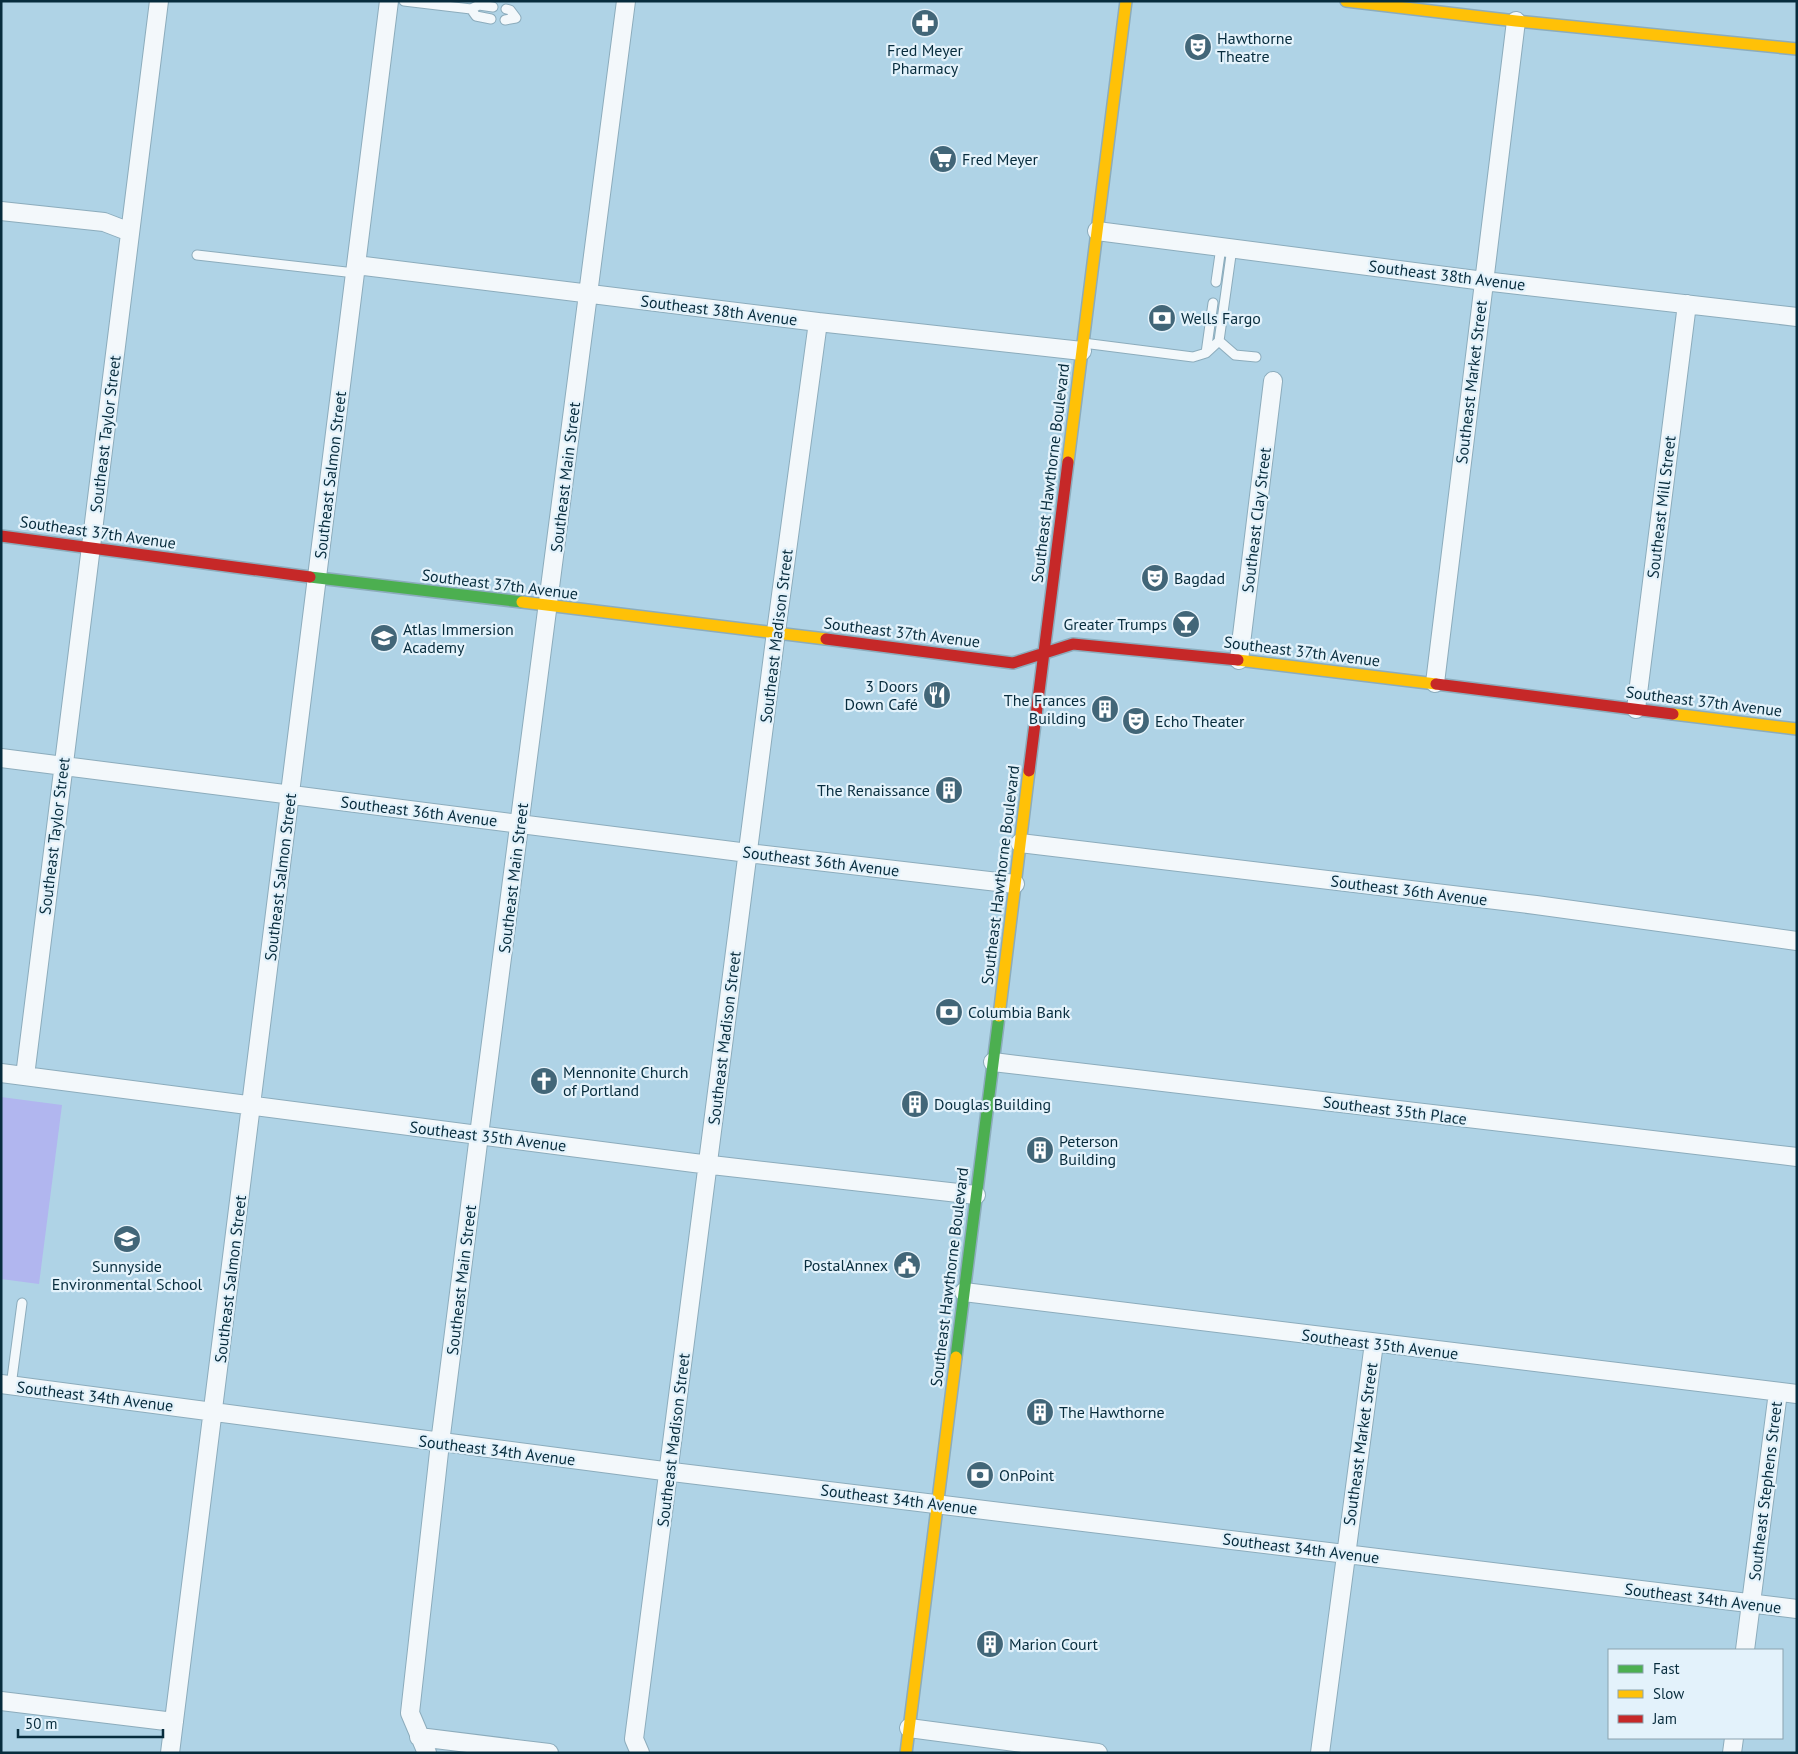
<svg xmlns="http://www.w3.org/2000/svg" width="1798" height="1754" font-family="'PT Sans',sans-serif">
	<rect width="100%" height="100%" fill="#afd3e6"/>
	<!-- green -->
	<path fill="#b1b6ef" d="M 1,1097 L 62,1105 L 39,1284 L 1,1279 Z"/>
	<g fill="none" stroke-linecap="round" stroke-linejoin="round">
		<!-- lane casing -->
		<g stroke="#8cacbc" stroke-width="11">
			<path id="lane" d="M 404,1 L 471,9 L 476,16 L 491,19
				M 471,9 L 479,5 L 493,7
				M 505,20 L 516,18 L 510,10 L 506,9
				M 1232,248 L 1219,341 L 1235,355 L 1256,357
				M 197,255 L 355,273
				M 1216,282 L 1221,247
				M 1083,343 L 1193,357 L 1206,353 L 1219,341
				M 1206,353 L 1213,303
				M 11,1386 L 22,1303"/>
		</g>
		<!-- street casing -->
		<g stroke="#8cacbc" stroke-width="20">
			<path id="street" d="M 1,211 L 104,222 L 130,232
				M 1097,231 L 1484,281 L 1797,317
				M 356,265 L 818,322 L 1082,351
				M 1239,660 L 1273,381
				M 1435,683 L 1516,21
				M 1636,709 L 1687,304
				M 1,758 L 748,853 L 1015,884
				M 1020,843 L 1536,905 L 1797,941
				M 993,1062 L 1797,1157
				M 1,1073 L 694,1163 L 976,1195
				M 25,1076 L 159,1
				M 964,1292 L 1797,1394
				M 1,1384 L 656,1470 L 1797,1609
				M 1745,1650 L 1778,1392
				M 1,1701 L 174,1722
				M 909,1728 L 1098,1753
				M 419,1737 L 549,1753
				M 170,1753 L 389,1
				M 427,1753 L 410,1713 L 440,1443 L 479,1135 L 626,1
				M 640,1753 L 634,1739 L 776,632 L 818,322
				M 1320,1753 L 1374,1343
				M 1732,1753 L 1734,1738"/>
		</g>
		<!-- fast casing -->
		<g stroke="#8cacbc" stroke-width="14">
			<path id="fast" d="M 310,577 L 522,602
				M 956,1357 L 999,1016"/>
		</g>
		<!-- slow casing -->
		<g stroke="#8cacbc" stroke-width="14">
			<path id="slow" d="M 1346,1 L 1516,21 L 1797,49
				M 1068,462 L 1126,1
				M 522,602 L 826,639
				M 1238,660 L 1436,684
				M 1673,714 L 1797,729
				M 999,1016 L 1029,771
				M 906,1753 L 956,1357"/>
		</g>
		<!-- jam casing -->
		<g stroke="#8cacbc" stroke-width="14">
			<path id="jam" d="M 1,536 L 310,577
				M 826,639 L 1013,663 L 1073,644 L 1238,660
				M 1436,684 L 1673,714
				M 1029,771 L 1068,462"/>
		</g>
		<!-- lane -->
		<use href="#lane" stroke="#f3f8fb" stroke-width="9"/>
		<!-- street -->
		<use href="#street" stroke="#f3f8fb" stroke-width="18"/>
		<!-- fast -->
		<use href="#fast" stroke="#4caf50" stroke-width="11"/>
		<!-- slow -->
		<use href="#slow" stroke="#ffc107" stroke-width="11"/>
		<!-- jam -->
		<use href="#jam" stroke="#c62828" stroke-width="11"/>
	</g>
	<!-- icons -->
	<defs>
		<g id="pharmacy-disc" transform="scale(1.4375)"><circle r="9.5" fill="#426678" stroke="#e3f2fb"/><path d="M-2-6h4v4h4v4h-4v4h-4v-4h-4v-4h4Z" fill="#fff"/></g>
		<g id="theatre-disc" transform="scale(1.4375)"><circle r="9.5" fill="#426678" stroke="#e3f2fb"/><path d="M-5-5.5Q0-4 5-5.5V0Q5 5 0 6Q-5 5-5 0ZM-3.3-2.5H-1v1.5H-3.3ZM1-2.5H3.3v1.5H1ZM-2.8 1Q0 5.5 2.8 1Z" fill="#fff"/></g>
		<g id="supermarket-disc" transform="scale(1.4375)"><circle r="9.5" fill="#426678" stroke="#e3f2fb"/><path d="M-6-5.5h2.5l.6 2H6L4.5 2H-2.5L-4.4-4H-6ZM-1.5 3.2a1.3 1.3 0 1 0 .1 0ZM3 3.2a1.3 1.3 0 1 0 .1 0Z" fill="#fff"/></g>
		<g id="bank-disc" transform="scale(1.4375)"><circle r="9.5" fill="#426678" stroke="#e3f2fb"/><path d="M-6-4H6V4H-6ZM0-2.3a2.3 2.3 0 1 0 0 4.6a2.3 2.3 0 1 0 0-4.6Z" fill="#fff"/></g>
		<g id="bar-disc" transform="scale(1.4375)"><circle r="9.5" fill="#426678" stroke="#e3f2fb"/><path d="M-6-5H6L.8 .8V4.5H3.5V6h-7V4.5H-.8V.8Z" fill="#fff"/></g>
		<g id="school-disc" transform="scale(1.4375)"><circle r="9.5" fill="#426678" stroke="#e3f2fb"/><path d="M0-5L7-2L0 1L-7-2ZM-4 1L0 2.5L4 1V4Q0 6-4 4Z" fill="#fff"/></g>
		<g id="restaurant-disc" transform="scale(1.4375)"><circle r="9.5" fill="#426678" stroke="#e3f2fb"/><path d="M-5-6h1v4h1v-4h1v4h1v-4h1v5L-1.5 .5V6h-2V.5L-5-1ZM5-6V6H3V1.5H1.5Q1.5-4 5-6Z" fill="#fff"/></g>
		<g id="building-disc" transform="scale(1.4375)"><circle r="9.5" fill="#426678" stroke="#e3f2fb"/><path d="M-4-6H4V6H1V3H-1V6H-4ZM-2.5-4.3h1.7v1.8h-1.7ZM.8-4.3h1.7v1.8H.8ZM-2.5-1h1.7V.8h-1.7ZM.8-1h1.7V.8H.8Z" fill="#fff"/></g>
		<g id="church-disc" transform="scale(1.4375)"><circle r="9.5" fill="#426678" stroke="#e3f2fb"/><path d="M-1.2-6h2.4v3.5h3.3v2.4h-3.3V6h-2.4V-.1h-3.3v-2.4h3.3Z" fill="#fff"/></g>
		<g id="civic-disc" transform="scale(1.4375)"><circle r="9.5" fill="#426678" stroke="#e3f2fb"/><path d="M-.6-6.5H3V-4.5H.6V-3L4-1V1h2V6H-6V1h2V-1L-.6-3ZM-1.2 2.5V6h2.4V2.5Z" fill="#fff"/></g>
	</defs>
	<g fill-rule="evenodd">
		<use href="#pharmacy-disc" x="925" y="23"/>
		<use href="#theatre-disc" x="1198" y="47"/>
		<use href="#supermarket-disc" x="943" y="159"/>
		<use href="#bank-disc" x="1162" y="318"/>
		<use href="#theatre-disc" x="1155" y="578"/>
		<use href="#bar-disc" x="1186" y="624"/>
		<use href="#school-disc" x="384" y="638"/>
		<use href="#restaurant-disc" x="937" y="695"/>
		<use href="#building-disc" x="1105" y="709"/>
		<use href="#theatre-disc" x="1136" y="721"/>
		<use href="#building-disc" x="949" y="790"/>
		<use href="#bank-disc" x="949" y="1012"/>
		<use href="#church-disc" x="544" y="1081"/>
		<use href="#building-disc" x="915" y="1104"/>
		<use href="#building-disc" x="1040" y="1150"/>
		<use href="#school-disc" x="127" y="1239"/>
		<use href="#civic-disc" x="907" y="1265"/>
		<use href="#building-disc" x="1040" y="1412"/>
		<use href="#bank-disc" x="980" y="1475"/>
		<use href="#building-disc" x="990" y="1644"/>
	</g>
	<g text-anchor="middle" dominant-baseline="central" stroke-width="4.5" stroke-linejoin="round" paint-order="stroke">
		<!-- poi labels -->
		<g font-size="16" fill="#072c3d" stroke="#e3f2fb" text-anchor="start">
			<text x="1217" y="38">Hawthorne<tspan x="1217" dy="18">Theatre</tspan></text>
			<text x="925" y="50" text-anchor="middle">Fred Meyer<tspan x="925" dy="18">Pharmacy</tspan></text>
			<text x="962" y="159">Fred Meyer</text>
			<text x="1181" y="318">Wells Fargo</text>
			<text x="1174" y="578">Bagdad</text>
			<text x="1167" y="624" text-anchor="end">Greater Trumps</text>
			<text x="403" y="629">Atlas Immersion<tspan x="403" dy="18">Academy</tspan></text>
			<text x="918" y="686" text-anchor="end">3 Doors<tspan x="918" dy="18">Down Café</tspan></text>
			<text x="1086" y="700" text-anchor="end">The Frances<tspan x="1086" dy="18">Building</tspan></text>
			<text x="1155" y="721">Echo Theater</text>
			<text x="930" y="790" text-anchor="end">The Renaissance</text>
			<text x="968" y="1012">Columbia Bank</text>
			<text x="563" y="1072">Mennonite Church<tspan x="563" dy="18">of Portland</tspan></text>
			<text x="934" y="1104">Douglas Building</text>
			<text x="1059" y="1141">Peterson<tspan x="1059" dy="18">Building</tspan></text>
			<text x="888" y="1265" text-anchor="end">PostalAnnex</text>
			<text x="127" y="1266" text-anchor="middle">Sunnyside<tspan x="127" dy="18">Environmental School</tspan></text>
			<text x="1059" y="1412">The Hawthorne</text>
			<text x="999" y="1475">OnPoint</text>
			<text x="1009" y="1644">Marion Court</text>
		</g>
		<!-- street labels -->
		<g font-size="16" fill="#072c3d" stroke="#e3f2fb">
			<text transform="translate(1447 275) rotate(7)">Southeast 38th Avenue</text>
			<text transform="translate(719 310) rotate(7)">Southeast 38th Avenue</text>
			<text transform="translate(1471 382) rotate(-83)">Southeast Market Street</text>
			<text transform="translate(105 434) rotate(-83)">Southeast Taylor Street</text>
			<text transform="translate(1050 473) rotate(-83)">Southeast Hawthorne Boulevard</text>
			<text transform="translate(330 475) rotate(-83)">Southeast Salmon Street</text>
			<text transform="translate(565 477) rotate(-83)">Southeast Main Street</text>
			<text transform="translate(1661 507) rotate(-83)">Southeast Mill Street</text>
			<text transform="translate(1256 520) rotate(-83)">Southeast Clay Street</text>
			<text transform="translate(98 532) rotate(8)">Southeast 37th Avenue</text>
			<text transform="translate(500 584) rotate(7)">Southeast 37th Avenue</text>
			<text transform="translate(902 632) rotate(7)">Southeast 37th Avenue</text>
			<text transform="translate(776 636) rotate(-83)">Southeast Madison Street</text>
			<text transform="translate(1302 651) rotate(7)">Southeast 37th Avenue</text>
			<text transform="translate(1704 701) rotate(7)">Southeast 37th Avenue</text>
			<text transform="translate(419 811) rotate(7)">Southeast 36th Avenue</text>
			<text transform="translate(54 836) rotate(-83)">Southeast Taylor Street</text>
			<text transform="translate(821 861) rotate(7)">Southeast 36th Avenue</text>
			<text transform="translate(1000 875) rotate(-83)">Southeast Hawthorne Boulevard</text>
			<text transform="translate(280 877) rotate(-83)">Southeast Salmon Street</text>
			<text transform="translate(513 878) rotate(-83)">Southeast Main Street</text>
			<text transform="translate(1409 890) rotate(7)">Southeast 36th Avenue</text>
			<text transform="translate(724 1038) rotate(-83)">Southeast Madison Street</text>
			<text transform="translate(1395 1110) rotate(7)">Southeast 35th Place</text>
			<text transform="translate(488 1136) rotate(7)">Southeast 35th Avenue</text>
			<text transform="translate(949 1277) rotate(-83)">Southeast Hawthorne Boulevard</text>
			<text transform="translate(230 1279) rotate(-83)">Southeast Salmon Street</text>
			<text transform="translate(461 1280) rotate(-83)">Southeast Main Street</text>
			<text transform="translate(1380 1344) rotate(7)">Southeast 35th Avenue</text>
			<text transform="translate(95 1396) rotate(7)">Southeast 34th Avenue</text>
			<text transform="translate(673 1440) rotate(-83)">Southeast Madison Street</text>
			<text transform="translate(1360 1444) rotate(-82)">Southeast Market Street</text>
			<text transform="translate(497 1450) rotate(7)">Southeast 34th Avenue</text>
			<text transform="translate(1765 1491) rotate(-83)">Southeast Stephens Street</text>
			<text transform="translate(899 1499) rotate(7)">Southeast 34th Avenue</text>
			<text transform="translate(1301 1548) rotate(7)">Southeast 34th Avenue</text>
			<text transform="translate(1703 1598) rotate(7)">Southeast 34th Avenue</text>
		</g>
	</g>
	<!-- border -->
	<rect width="1798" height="1754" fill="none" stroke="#072c3d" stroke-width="5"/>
	<!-- legend -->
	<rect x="1608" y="1649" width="175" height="90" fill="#e3f2fb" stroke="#8ba3af"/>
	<rect x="1618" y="1665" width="25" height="8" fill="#4caf50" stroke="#8ba3af"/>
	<text x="1653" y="1674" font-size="15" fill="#072c3d">Fast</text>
	<rect x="1618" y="1690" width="25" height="8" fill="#ffc107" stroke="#8ba3af"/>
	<text x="1653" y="1699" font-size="15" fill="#072c3d">Slow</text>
	<rect x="1618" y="1715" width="25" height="8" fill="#c62828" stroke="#8ba3af"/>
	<text x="1653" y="1724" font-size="15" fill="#072c3d">Jam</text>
	<!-- scale -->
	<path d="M18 1729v8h145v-8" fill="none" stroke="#072c3d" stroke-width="2.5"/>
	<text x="25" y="1729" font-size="15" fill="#072c3d" stroke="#e3f2fb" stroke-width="4" paint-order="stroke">50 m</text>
</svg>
